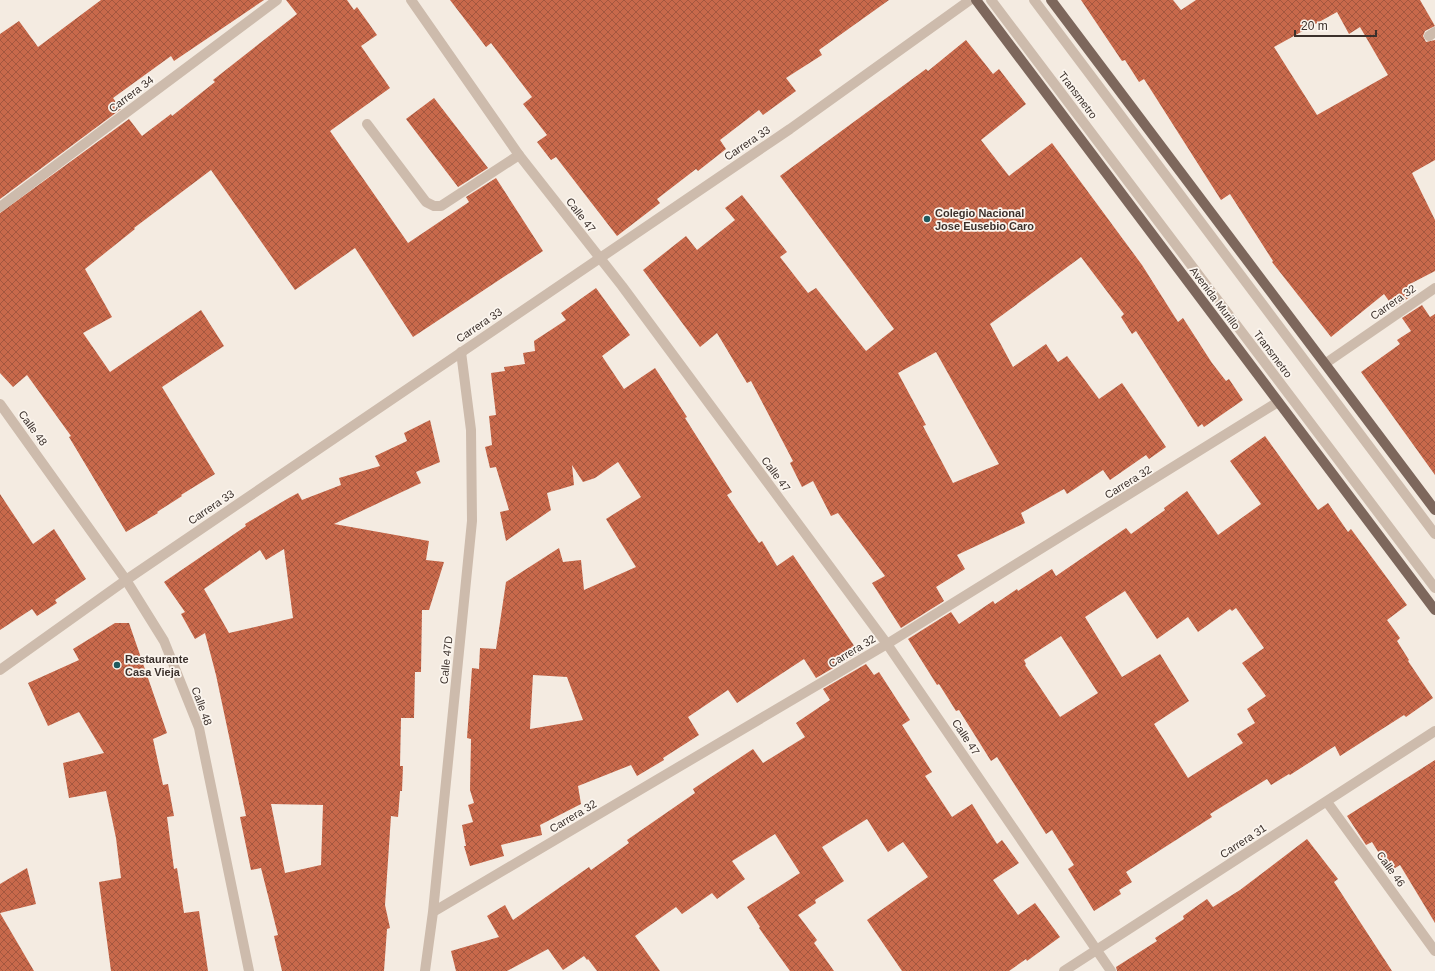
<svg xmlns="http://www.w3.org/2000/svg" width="1435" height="971" font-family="Arial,sans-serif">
	<defs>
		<pattern id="building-cross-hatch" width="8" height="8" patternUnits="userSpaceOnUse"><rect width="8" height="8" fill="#c8694b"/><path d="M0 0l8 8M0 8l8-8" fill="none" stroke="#a4573f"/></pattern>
	</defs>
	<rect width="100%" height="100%" fill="#f4ebe1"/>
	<!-- building -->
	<path fill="url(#building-cross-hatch)" fill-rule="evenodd" d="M 101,0 L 264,0 L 174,61 L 171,56 L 113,98 L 121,109 L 0,199 L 0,34 L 19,21 L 38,47 Z
		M 286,0 L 347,0 L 354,10 L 357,7 L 377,35 L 361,46 L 390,88 L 330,131 L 408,243 L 469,202 L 466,197 L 496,178 L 543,251 L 413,337 L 355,248 L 295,290 L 211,170 L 134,228 L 135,229 L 85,269 L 112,317 L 83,333 L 110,372 L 201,310 L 224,346 L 162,387 L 215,474 L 181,495 L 182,496 L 157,512 L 158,513 L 126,532 L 69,437 L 71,436 L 27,375 L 13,387 L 0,373 L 0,213 L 129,119 L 142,136 L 171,114 L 172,116 L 215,82 L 213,80 L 297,14 Z
		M 450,0 L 889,0 L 819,50 L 822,55 L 786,78 L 796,91 L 763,115 L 759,110 L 720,140 L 726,149 L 698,171 L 696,169 L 657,199 L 660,203 L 617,236 L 556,157 L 551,160 L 537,142 L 547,135 L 523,104 L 532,97 L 491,43 L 486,47 Z
		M 1081,0 L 1173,0 L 1181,10 L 1196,0 L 1420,0 L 1435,26 L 1425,31 L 1423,36 L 1426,42 L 1435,40 L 1435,160 L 1412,173 L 1435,220 L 1435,271 L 1408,285 L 1414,294 L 1394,308 L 1384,294 L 1331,337 L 1272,262 L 1273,261 L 1230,194 L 1221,200 L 1144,79 L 1139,82 L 1125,60 L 1122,61 ZM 1337,12 L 1349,34 L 1360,27 L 1388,75 L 1317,115 L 1274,47 Z
		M 966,40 L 993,74 L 999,69 L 1026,104 L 981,140 L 1009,176 L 1052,143 L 1142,265 L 1178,322 L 1183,318 L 1212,363 L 1226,381 L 1229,379 L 1243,400 L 1204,427 L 1202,424 L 1198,427 L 1136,331 L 1132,334 L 1121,317 L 1124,314 L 1081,257 L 990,324 L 1013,367 L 1046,344 L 1058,362 L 1067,356 L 1099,399 L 1122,383 L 1166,447 L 1149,459 L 1146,455 L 1110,480 L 1103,470 L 1067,494 L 1064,489 L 1021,513 L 1025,523 L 957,555 L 965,569 L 936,587 L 944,601 L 901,628 L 872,583 L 885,576 L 838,513 L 831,516 L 813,481 L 802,487 L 790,463 L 793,461 L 751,381 L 747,383 L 717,333 L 700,347 L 643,270 L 686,236 L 697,250 L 735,220 L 725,208 L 742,195 L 787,252 L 780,257 L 808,293 L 816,288 L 866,351 L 894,329 L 780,176 L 926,69 L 928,71 ZM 936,352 L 999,464 L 953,483 L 923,426 L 926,425 L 898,373 Z
		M 434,98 L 488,168 L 458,187 L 406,119 Z
		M 596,288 L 630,335 L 602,356 L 624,389 L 655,368 L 687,417 L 685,418 L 732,492 L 727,495 L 759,543 L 762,541 L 777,566 L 793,555 L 859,653 L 816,678 L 804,659 L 737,703 L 728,690 L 688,717 L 699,735 L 663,758 L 664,760 L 637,776 L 631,765 L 578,786 L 581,804 L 540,825 L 542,835 L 501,845 L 504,856 L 470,866 L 464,846 L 466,846 L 462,825 L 473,822 L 468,805 L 474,803 L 470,790 L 471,739 L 467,738 L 472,668 L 479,669 L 480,648 L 496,649 L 506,582 L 559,548 L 563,562 L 581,560 L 584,590 L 636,567 L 606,519 L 641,497 L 618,462 L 595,478 L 583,482 L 572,465 L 574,485 L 547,493 L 551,510 L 506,541 L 500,512 L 509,510 L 496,467 L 490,468 L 485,447 L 492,445 L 489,416 L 496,415 L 491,373 L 505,371 L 504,367 L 525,364 L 523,353 L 535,351 L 534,341 L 566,320 L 561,313 ZM 533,675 L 567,677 L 583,720 L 530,729 Z
		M 1422,305 L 1430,317 L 1435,314 L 1435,475 L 1361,372 L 1400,344 L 1397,340 L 1411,331 L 1402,318 Z
		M 430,420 L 440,462 L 416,472 L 421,483 L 334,524 L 429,541 L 426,560 L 444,562 L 429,610 L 422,610 L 421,672 L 415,672 L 414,718 L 401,718 L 400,766 L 403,766 L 402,791 L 400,791 L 398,817 L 391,816 L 385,905 L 390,928 L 387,929 L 384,971 L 282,971 L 274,936 L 278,935 L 261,868 L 251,870 L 240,817 L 246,816 L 216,675 L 205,633 L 195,639 L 181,614 L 185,612 L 164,582 L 246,526 L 245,524 L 287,499 L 298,493 L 302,500 L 341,485 L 339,478 L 380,466 L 375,456 L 407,441 L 404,433 ZM 284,549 L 293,618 L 229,633 L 204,589 L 260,550 L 266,560 ZM 271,804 L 323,805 L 321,865 L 285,873 Z
		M 1265,436 L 1318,510 L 1328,503 L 1348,532 L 1351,529 L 1407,605 L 1387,620 L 1400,638 L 1397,641 L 1409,660 L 1408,661 L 1433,698 L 1406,717 L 1404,715 L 1340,756 L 1335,746 L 1290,775 L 1289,774 L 1271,785 L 1267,779 L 1210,814 L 1212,817 L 1126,872 L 1132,882 L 1119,890 L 1121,894 L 1094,911 L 1068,869 L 1074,865 L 1052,830 L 1046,834 L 997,757 L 991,761 L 959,710 L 956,711 L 939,684 L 937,685 L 908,639 L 951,612 L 959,624 L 993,601 L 995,604 L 1017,589 L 1018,591 L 1052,569 L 1056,576 L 1126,528 L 1131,534 L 1165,510 L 1164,508 L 1187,491 L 1218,535 L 1261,504 L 1230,461 ZM 1125,591 L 1157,639 L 1188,617 L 1198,632 L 1230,609 L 1232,611 L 1236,608 L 1264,648 L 1242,663 L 1266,696 L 1247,709 L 1255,723 L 1237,734 L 1243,743 L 1188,778 L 1154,724 L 1189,701 L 1160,654 L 1122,677 L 1085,617 ZM 1061,636 L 1098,693 L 1060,717 L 1025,665 L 1026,664 L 1024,660 Z
		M 0,494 L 33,544 L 54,529 L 86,579 L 55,600 L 57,603 L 37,616 L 32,609 L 0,630 Z
		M 115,623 L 129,623 L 167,733 L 153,739 L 163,785 L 168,784 L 174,816 L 167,817 L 174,869 L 177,868 L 184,913 L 199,911 L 208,971 L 111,971 L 99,882 L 121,878 L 116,838 L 106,791 L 69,798 L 63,763 L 104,753 L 79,712 L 48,726 L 28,683 L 79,660 L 73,649 Z
		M 866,664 L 874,675 L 879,672 L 910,720 L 902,725 L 932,772 L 925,776 L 952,817 L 972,804 L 997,844 L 1002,840 L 1019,863 L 993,880 L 1018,915 L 1035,903 L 1060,937 L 1027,961 L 1026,959 L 1009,971 L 902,971 L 867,920 L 928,877 L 903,842 L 888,852 L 867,819 L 822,847 L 844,881 L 815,900 L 816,903 L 798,915 L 817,940 L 814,943 L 834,971 L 790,971 L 759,928 L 760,927 L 747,907 L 800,873 L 775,834 L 732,861 L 745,879 L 717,899 L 712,893 L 682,914 L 676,907 L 635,936 L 660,971 L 597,971 L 588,959 L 587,960 L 584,956 L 563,970 L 548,949 L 507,971 L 456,971 L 451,951 L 499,937 L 487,916 L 505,905 L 513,920 L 589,867 L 591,870 L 629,843 L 627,840 L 695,793 L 693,789 L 753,749 L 763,763 L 805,737 L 796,723 L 830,700 L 823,689 Z
		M 1435,760 L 1435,923 L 1400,865 L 1390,871 L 1372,842 L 1366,845 L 1347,816 Z
		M 1307,839 L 1338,879 L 1334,882 L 1392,971 L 1117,971 L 1116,967 L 1157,941 L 1155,938 L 1184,919 L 1183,916 L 1207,899 L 1213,907 L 1240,890 Z
		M 27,868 L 36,904 L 0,913 L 34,971 L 0,971 L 0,884 Z"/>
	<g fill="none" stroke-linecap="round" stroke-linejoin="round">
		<!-- service -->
		<path stroke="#cdbbac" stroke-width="10" d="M 991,0 L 1435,588
			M 1034,0 L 1435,534
			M 1429,36 L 1435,32
			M 367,124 L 426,202 L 434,206 L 441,206 L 519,155"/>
		<!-- minor -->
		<path stroke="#cdbbac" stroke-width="10" d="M 411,0 L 519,155 L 622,286 L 887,644 L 1111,971
			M 0,207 L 277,0
			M 1326,363 L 1435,288
			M 0,404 L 126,580 L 164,641 L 199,728 L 249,971
			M 1327,802 L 1435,951
			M 433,912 L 887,644 L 1278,402
			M 425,971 L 433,912 L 472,521 L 471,430 L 461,352
			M 1064,971 L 1435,731"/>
		<!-- tertiary -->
		<path stroke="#cdbbac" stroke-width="10" d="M 0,670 L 126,580 L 790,129 L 970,0"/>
		<!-- primary -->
		<path stroke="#7d675c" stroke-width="10" d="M 976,0 L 1435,610
			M 1051,0 L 1435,510"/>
	</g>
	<!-- markers -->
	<g fill="#1f5a5e" stroke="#fbf5ee" stroke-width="1.5">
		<circle cx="927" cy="219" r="4"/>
		<circle cx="117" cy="665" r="4"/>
	</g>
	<g text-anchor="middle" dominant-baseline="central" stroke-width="3.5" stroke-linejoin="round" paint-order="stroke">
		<!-- street labels -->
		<g font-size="11" fill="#3b302b" stroke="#fbf5ee">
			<text transform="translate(131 94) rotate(-37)">Carrera 34</text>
			<text transform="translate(1078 95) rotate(53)">Transmetro</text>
			<text transform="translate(747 143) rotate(-34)">Carrera 33</text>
			<text transform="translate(581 215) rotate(52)">Calle 47</text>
			<text transform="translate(1215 298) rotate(53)">Avenida Murillo</text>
			<text transform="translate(1393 302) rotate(-35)">Carrera 32</text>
			<text transform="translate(479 325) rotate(-34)">Carrera 33</text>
			<text transform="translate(1273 354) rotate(53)">Transmetro</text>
			<text transform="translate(33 428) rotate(54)">Calle 48</text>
			<text transform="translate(776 474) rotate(53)">Calle 47</text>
			<text transform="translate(1128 482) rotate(-32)">Carrera 32</text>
			<text transform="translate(211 507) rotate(-34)">Carrera 33</text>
			<text transform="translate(852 651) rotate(-31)">Carrera 32</text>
			<text transform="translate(446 660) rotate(-84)">Calle 47D</text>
			<text transform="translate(202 706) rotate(70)">Calle 48</text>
			<text transform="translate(966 737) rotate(56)">Calle 47</text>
			<text transform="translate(573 816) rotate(-31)">Carrera 32</text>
			<text transform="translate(1243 841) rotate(-33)">Carrera 31</text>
			<text transform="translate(1391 869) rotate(54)">Calle 46</text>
		</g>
		<!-- poi labels -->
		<g font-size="11" font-weight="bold" fill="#3b302b" stroke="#fbf5ee" text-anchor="start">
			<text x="935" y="213">Colegio Nacional<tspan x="935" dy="13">Jose Eusebio Caro</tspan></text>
			<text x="125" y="659">Restaurante<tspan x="125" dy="13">Casa Vieja</tspan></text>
		</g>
	</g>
	<!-- scale -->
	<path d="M1295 30v6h81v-6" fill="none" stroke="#3b302b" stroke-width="2"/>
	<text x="1301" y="30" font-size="12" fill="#3b302b" stroke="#fbf5ee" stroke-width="3" paint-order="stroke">20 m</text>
</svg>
